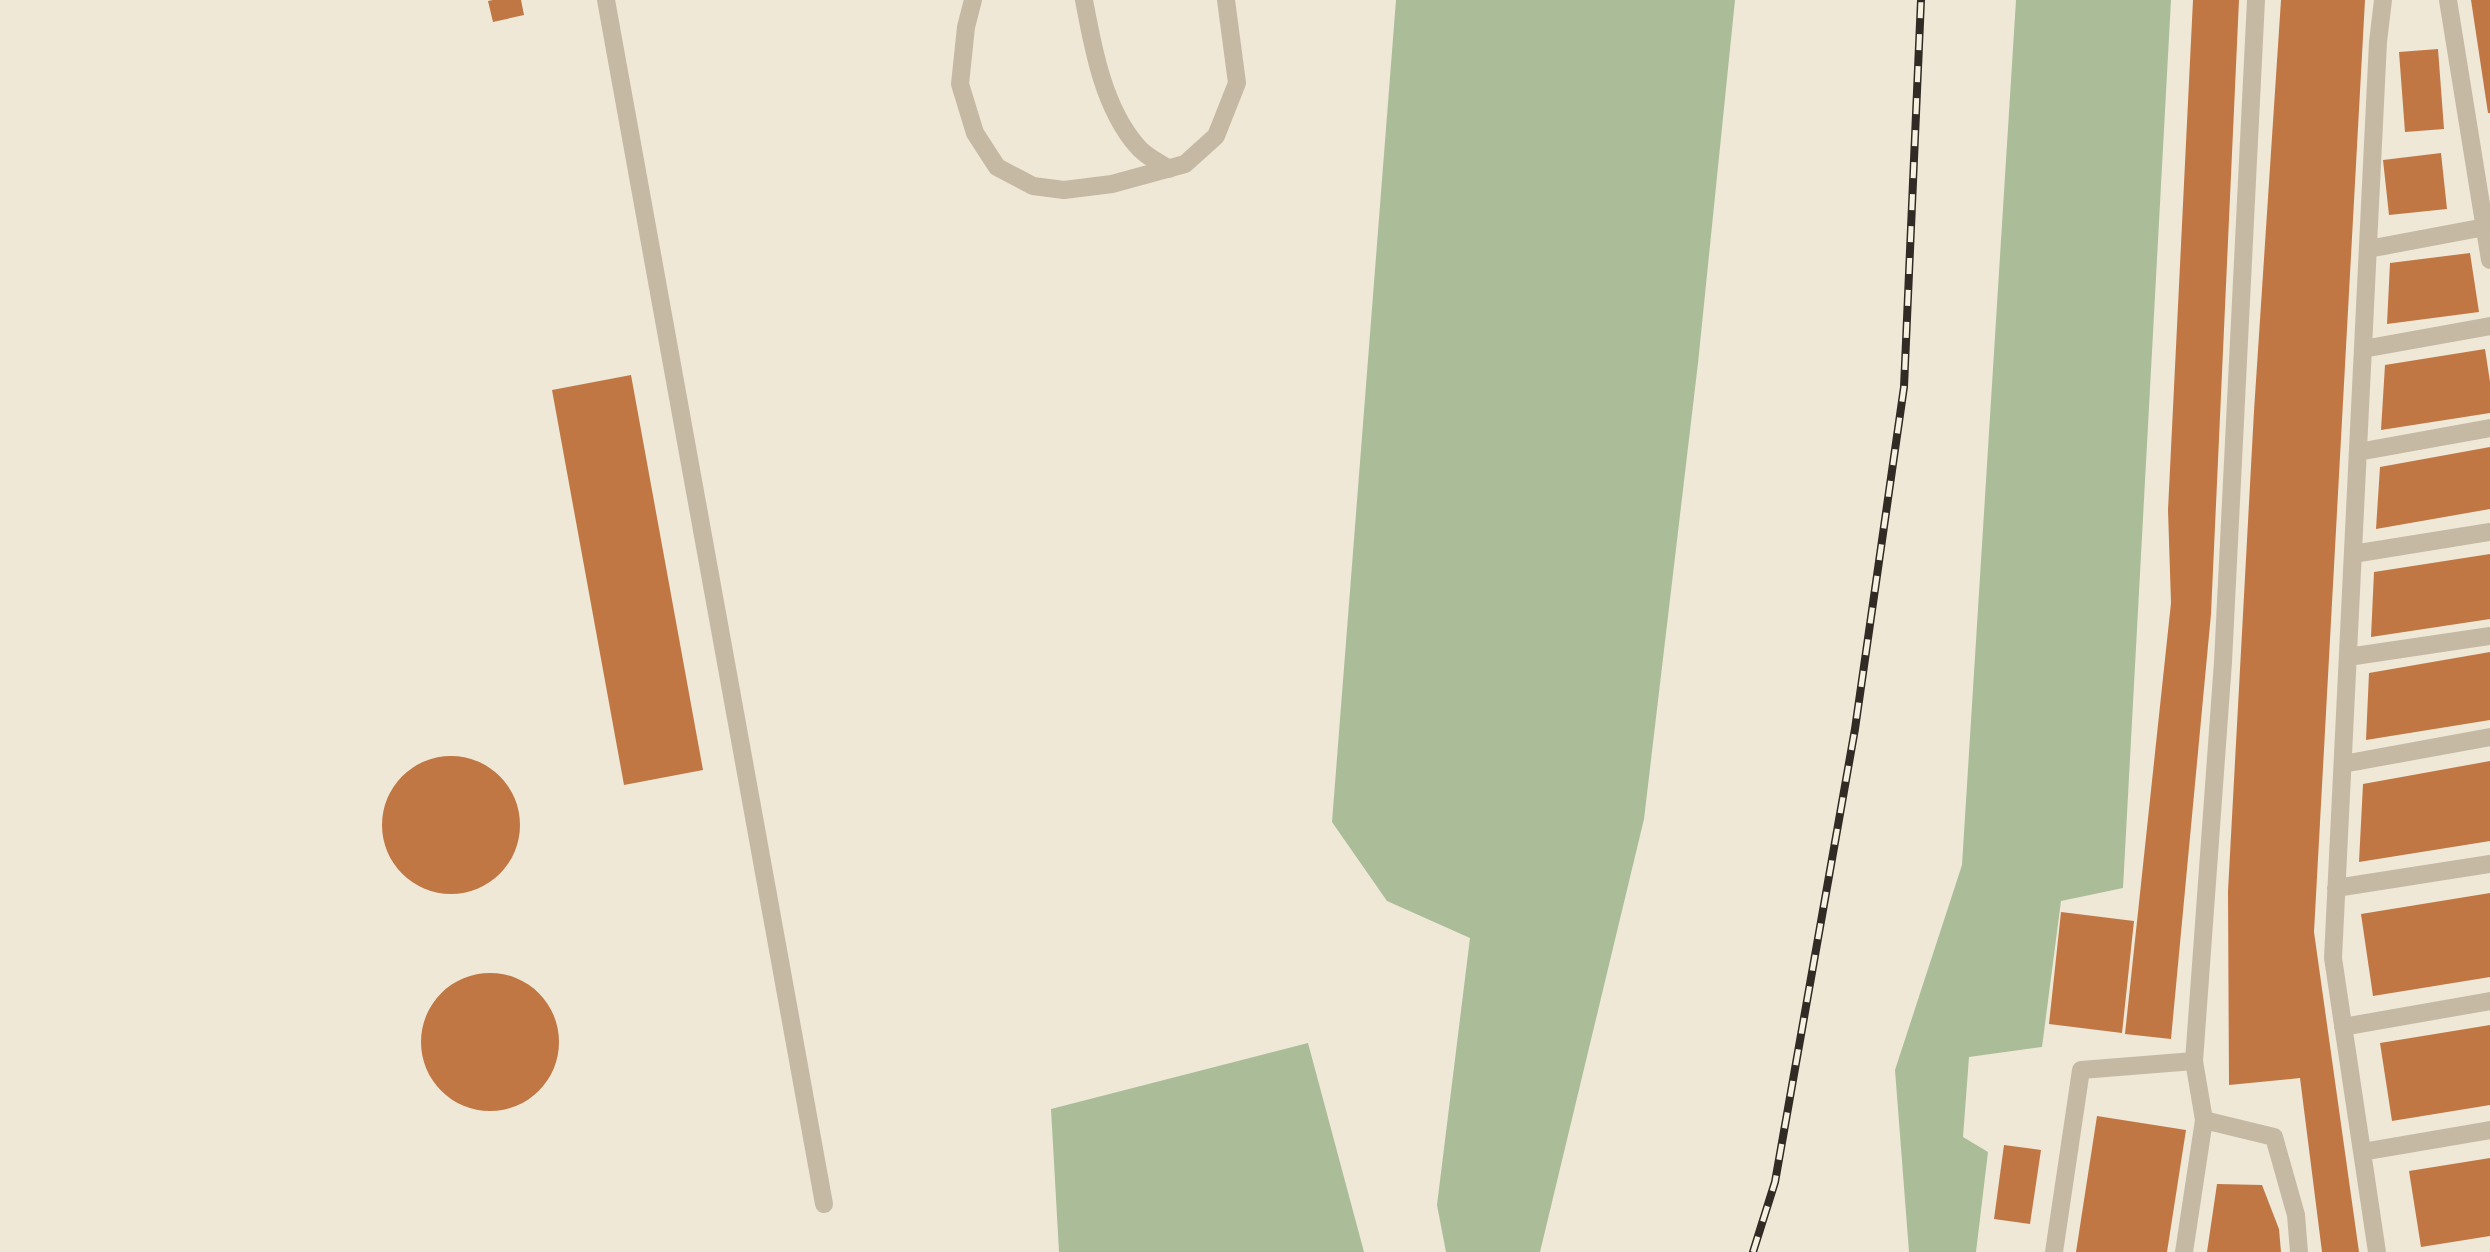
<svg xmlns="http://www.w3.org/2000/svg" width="2490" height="1252" font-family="Overpass,sans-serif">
	<rect width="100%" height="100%" fill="#efe8d7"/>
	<!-- green -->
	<path fill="#aabd98" d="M 1396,0 L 1735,0 L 1698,363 L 1644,819 L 1540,1252 L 1446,1252 L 1437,1205 L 1470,938 L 1387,901 L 1332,822 Z
		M 2016,0 L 2171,0 L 2123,888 L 2061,901 L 2042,1047 L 1969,1057 L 1963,1137 L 1988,1152 L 1976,1252 L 1909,1252 L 1895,1070 L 1962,865 Z
		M 1308,1043 L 1364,1252 L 1059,1252 L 1051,1109 Z"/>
	<!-- building -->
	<path fill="#c07744" d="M 493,0 L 521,0 L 524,15 L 493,22 L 488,1 Z
		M 2193,0 L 2239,0 L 2211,614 L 2171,1039 L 2125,1034 L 2171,603 L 2168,510 Z
		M 2281,0 L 2365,0 L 2314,932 L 2359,1252 L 2322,1252 L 2300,1078 L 2229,1085 L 2228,891 L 2254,411 Z
		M 2471,0 L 2490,0 L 2490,113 L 2488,113 Z
		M 2438,49 L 2444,129 L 2405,132 L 2399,52 Z
		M 2441,153 L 2447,209 L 2389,215 L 2383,160 Z
		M 2470,253 L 2479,312 L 2387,324 L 2390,263 Z
		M 2485,349 L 2490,382 L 2490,413 L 2381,430 L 2385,365 Z
		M 631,375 L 703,770 L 624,785 L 552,390 Z
		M 2490,447 L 2490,509 L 2376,529 L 2380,467 Z
		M 2490,554 L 2490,619 L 2371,637 L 2374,572 Z
		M 2490,652 L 2490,720 L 2366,740 L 2369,673 Z
		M382 825a69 69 0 1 1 138 0a69 69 0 1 1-138 0Z
		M 2490,761 L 2490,841 L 2359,862 L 2363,784 Z
		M 2490,893 L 2490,977 L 2373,996 L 2361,914 Z
		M 2061,912 L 2134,921 L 2122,1033 L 2049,1024 Z
		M421 1042a69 69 0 1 1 138 0a69 69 0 1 1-138 0Z
		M 2490,1025 L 2490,1105 L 2392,1121 L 2380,1043 Z
		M 2097,1116 L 2186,1130 L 2167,1252 L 2076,1252 Z
		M 2004,1145 L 2041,1150 L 2030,1224 L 1994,1219 Z
		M 2490,1158 L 2490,1236 L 2421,1247 L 2409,1171 Z
		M 2217,1184 L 2262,1185 L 2279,1229 L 2281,1252 L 2207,1252 Z"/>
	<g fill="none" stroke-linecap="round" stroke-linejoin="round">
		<!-- service -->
		<path stroke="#c6b9a4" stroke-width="18" d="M 606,0 L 824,1204
			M 973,0 L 966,27 L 960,84 L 975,133 L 997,167 L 1033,186 L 1064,190 L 1112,184 L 1185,164 L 1216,136 L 1237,83 L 1226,0
			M 1084,0 C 1093,49 1104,109 1138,147 C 1145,156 1159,162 1169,169
			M 2448,0 L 2490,260
			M 2368,249 L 2485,227
			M 2363,349 L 2490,326
			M 2358,452 L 2490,428
			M 2353,554 L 2490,532
			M 2348,657 L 2490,636
			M 2343,764 L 2490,737
			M 2336,888 L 2490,864
			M 2343,1027 L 2490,1001
			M 2204,1120 L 2194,1061 L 2223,662 L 2256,0
			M 2362,1152 L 2490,1130
			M 2054,1252 L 2081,1070 L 2194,1061
			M 2184,1252 L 2204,1120 L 2274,1137 L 2296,1215 L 2299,1252
			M 2377,1252 L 2333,958 L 2378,42 L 2383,0"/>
		<!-- rail casing -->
		<g stroke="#322b25" stroke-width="8">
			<path id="rail" d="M 1753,1252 L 1775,1182 L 1855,729 L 1904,387 L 1921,0"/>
		</g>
		<!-- rail -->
		<use href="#rail" stroke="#f7f1e2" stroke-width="5" stroke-dasharray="16" stroke-linecap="butt"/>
	</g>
</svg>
